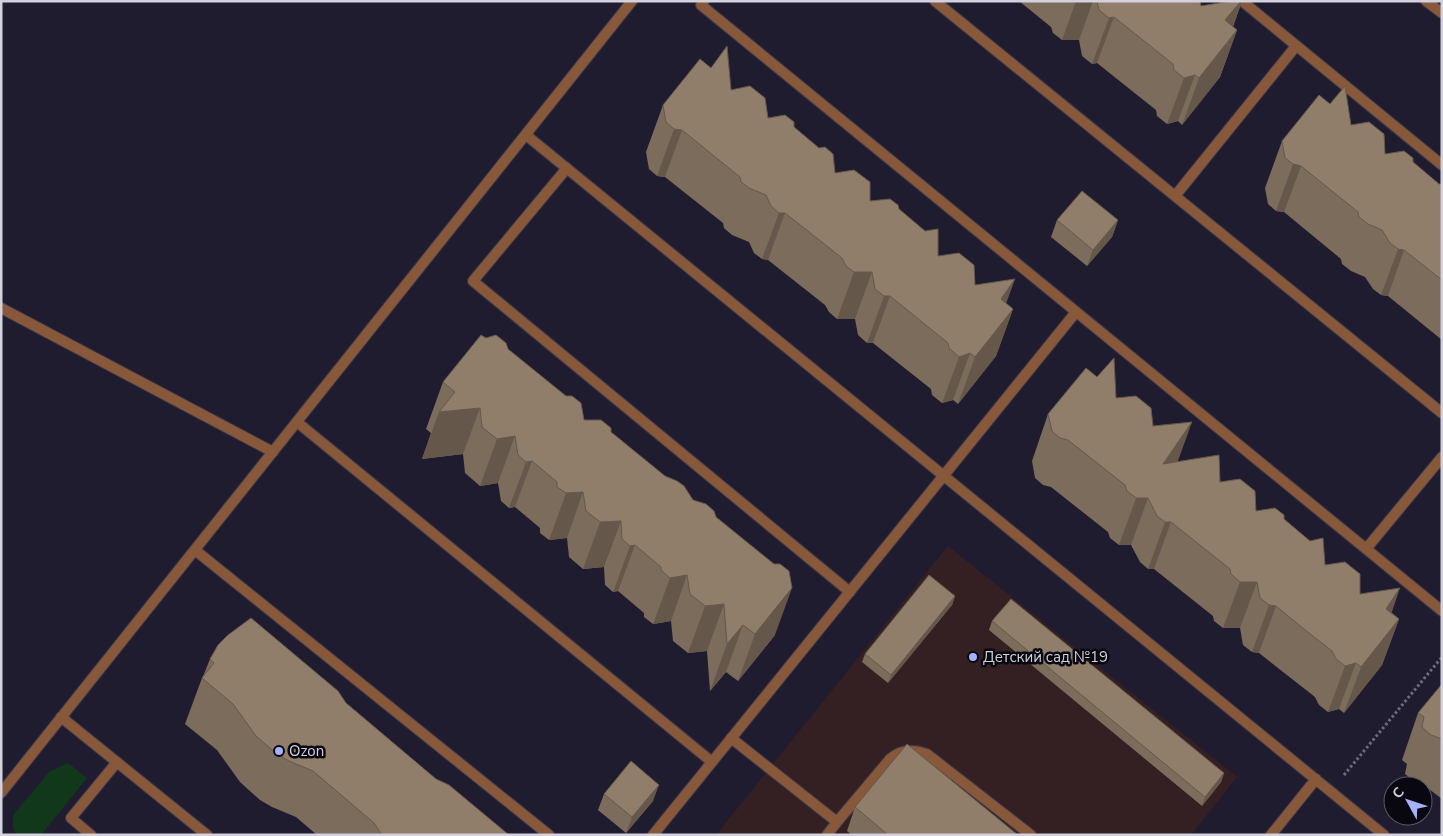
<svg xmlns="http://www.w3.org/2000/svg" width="1443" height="836" font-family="'Nunito Sans',sans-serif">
	<rect width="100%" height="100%" fill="#201c2f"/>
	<!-- education -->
	<path fill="#342023" d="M 948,546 L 1237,777 L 1191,835 L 716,835 Z"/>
	<!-- green -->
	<path fill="#12381c" d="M 68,763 L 87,778 L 41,835 L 17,835 C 12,828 12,822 14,814 L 49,772 Z"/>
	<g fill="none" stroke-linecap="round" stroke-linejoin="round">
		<!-- service casing -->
		<g stroke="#3d394b" stroke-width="12">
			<path id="service" d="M 704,1 L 701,5 L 1442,611
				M 935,1 L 1442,413
				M 1242,1 L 1442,165
				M 1426,1 L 1442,13
				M 526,135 L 1384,835
				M 567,168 L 473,281 L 850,592
				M 1175,196 L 1296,46
				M 1,308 L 273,452
				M 297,422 L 712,762
				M 1366,549 L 1442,457
				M 195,550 L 549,835
				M 731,738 L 837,822 L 890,759 C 901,749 913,749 927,754 L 1031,835
				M 91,835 L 71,818 L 117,762
				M 653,835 L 1076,312
				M 827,835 L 837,822
				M 1271,835 L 1316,779"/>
		</g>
		<!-- minor casing -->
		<g stroke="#3d394b" stroke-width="12">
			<path id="minor" d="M 61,717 L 207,835
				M 1,793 L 632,1"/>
		</g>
		<!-- path -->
		<path stroke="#6f6c7c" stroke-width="3" stroke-dasharray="2.5 2.5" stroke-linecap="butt" d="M 1344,775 L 1442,657"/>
		<!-- service -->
		<use href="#service" stroke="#875839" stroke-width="10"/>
		<!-- minor -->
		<use href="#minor" stroke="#875839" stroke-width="10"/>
	</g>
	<!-- wall -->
	<path fill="#7c6c5c" d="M 1019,1 L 1200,1 L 1201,6 L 1231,1 L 1242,1 L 1233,27 L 1237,30 L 1220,77 L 1182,125 L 1178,121 L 1167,124 L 1157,116 L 1156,110 L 1097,63 L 1092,64 L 1082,56 L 1079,40 L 1062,40 L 1053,33 L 1051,27 Z
		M 731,90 L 768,118 L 794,127 L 835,173 L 870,201 L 899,209 L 938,256 L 975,285 L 1006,303 L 1013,309 L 996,356 L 958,404 L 953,400 L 942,403 L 932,395 L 931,389 L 873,343 L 867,343 L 858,335 L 855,319 L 837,319 L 829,312 L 825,305 L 768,260 L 762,259 L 754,253 L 749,242 L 732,235 L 724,228 L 723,223 L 665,177 L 657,176 L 649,169 L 646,152 L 663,105 Z
		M 1351,125 L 1385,154 L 1413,162 L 1439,184 L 1442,184 L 1442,340 L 1388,296 L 1381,295 L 1373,289 L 1365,277 L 1351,271 L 1342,264 L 1341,259 L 1284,212 L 1276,211 L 1268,204 L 1265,188 L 1282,141 Z
		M 1057,220 L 1118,220 L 1112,237 L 1087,266 L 1051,237 Z
		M 486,338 L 508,349 L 584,420 L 611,432 L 693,500 L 716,517 L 775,635 L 738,681 L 726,672 L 710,691 L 707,651 L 688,653 L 673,641 L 671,621 L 653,624 L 644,617 L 644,613 L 618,591 L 613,592 L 605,585 L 604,567 L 583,569 L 569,557 L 567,538 L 549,540 L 540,533 L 540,528 L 515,507 L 509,508 L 501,501 L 498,483 L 480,486 L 465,473 L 463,454 L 422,459 L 431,433 L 426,429 L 443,382 Z
		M 1116,398 L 1153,426 L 1177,461 L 1220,482 L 1256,511 L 1284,519 L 1325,565 L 1360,594 L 1392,613 L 1399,619 L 1382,665 L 1344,713 L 1339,709 L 1328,712 L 1319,705 L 1315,697 L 1259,653 L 1252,652 L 1243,645 L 1240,628 L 1223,628 L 1214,621 L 1213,616 L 1154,569 L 1148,569 L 1140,562 L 1131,545 L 1119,545 L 1110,538 L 1108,532 L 1051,487 L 1043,485 L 1035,478 L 1032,461 L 1048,414 Z
		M 955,596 L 952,605 L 888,683 L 862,662 L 865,654 Z
		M 992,621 L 1224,773 L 1221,782 L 1202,806 L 989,630 Z
		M 210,659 L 346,703 L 436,779 L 509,835 L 317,835 L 296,817 L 272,807 L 260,800 L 240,782 L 217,750 L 185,724 L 202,678 L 204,674 Z
		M 1442,684 L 1442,799 L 1425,786 L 1414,781 L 1405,774 L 1407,764 L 1402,760 L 1418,713 Z
		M 604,794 L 653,801 L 626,833 L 598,810 Z
		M 855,807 L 1018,835 L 852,835 L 847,831 Z"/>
	<!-- shaded-wall -->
	<path fill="#65584b" d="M 1076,1 L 1093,1 L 1079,40 L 1062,40 Z
		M 1241,1 L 1242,1 L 1226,45 L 1237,30 L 1220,77 L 1182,125 L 1199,78 L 1225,20 Z
		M 1114,17 L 1097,63 L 1092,64 L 1109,18 Z
		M 1195,75 L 1178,121 L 1167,124 L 1184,78 Z
		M 674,129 L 682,130 L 665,177 L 657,176 Z
		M 1293,164 L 1301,166 L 1284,212 L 1276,211 Z
		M 779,213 L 785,213 L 768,260 L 762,259 Z
		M 1118,220 L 1112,237 L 1087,266 L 1093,250 Z
		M 1398,249 L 1404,250 L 1388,296 L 1381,295 Z
		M 854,272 L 872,272 L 855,319 L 837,319 Z
		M 1015,279 L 998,326 L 1013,309 L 996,356 L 958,404 L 975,357 L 1001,299 Z
		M 884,296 L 890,296 L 873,343 L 867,343 Z
		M 970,353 L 953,400 L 942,403 L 959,357 Z
		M 480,408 L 463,454 L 422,459 L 439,412 Z
		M 1192,422 L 1175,469 L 1163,464 Z
		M 515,436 L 498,483 L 480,486 L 497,439 Z
		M 532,461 L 515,507 L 509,508 L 526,462 Z
		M 583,492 L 567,538 L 549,540 L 566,493 Z
		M 1136,498 L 1148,498 L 1131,545 L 1119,545 Z
		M 621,521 L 604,567 L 583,569 L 600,522 Z
		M 1165,522 L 1171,522 L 1154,569 L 1148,569 Z
		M 635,545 L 618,591 L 613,592 L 630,546 Z
		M 687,575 L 671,621 L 653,624 L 670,578 Z
		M 1240,582 L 1257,582 L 1240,628 L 1223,628 Z
		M 792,588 L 775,635 L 738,681 L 755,634 Z
		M 1400,588 L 1384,635 L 1386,609 Z
		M 955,596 L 952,605 L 888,683 L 891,675 Z
		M 724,604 L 707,651 L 688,653 L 705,606 Z
		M 1269,605 L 1276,606 L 1259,653 L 1252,652 Z
		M 1399,619 L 1382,665 L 1344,713 L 1361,667 Z
		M 743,625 L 726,672 L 710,691 L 727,644 Z
		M 1356,663 L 1339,709 L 1328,712 L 1345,666 Z
		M 1224,773 L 1221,782 L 1202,806 L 1205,797 Z
		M 659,785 L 653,801 L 626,833 L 632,817 Z"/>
	<!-- building -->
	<path fill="#907e6b" stroke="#65584b" d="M 1097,1 L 1200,1 L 1201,6 L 1231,1 L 1241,1 L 1225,20 L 1237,30 L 1199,78 L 1195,75 L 1184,78 L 1174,70 L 1173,64 L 1114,17 L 1109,18 L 1099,10 Z
		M 727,46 L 731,90 L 750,86 L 765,98 L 768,118 L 785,115 L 794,122 L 794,127 L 819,148 L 825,147 L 833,154 L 835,173 L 854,170 L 870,182 L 870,201 L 890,199 L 898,205 L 899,209 L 925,231 L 938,229 L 938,256 L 959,253 L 974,265 L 975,285 L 1015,279 L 1001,299 L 1013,309 L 975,357 L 970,353 L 959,357 L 949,348 L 948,343 L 890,296 L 884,296 L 875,289 L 872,272 L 854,272 L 846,266 L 842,258 L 785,213 L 779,213 L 771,206 L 766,195 L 749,188 L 741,182 L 740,177 L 682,130 L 674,129 L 666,122 L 663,105 L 700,59 L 711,68 Z
		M 1345,86 L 1351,125 L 1369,122 L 1384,134 L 1385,154 L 1404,151 L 1413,158 L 1413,162 L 1439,184 L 1442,184 L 1442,280 L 1404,250 L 1398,249 L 1390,243 L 1382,230 L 1368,224 L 1359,217 L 1358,212 L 1301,166 L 1293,164 L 1285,158 L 1282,141 L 1319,95 L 1330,104 Z
		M 1082,191 L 1118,220 L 1093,250 L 1057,220 Z
		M 481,335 L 486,338 L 496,335 L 506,343 L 508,349 L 566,396 L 572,396 L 581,403 L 584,420 L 601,420 L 611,428 L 611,432 L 665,476 L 677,481 L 684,486 L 693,500 L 706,504 L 714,511 L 716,517 L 774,564 L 780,564 L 789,571 L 792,588 L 755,634 L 743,625 L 727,644 L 724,604 L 705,606 L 690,594 L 687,575 L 670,578 L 661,570 L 661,567 L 635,545 L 630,546 L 622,539 L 621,521 L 600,522 L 586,511 L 583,492 L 566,493 L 557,487 L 557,482 L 532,461 L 526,462 L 518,455 L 515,436 L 497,439 L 482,427 L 480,408 L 439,412 L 455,392 L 443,382 Z
		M 1114,358 L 1116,398 L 1136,396 L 1151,408 L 1153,426 L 1192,422 L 1163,464 L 1219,455 L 1220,482 L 1240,479 L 1255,491 L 1256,511 L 1275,508 L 1284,515 L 1284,519 L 1310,541 L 1323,538 L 1325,565 L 1345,562 L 1360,574 L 1360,594 L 1400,588 L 1386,609 L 1399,619 L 1361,667 L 1356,663 L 1345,666 L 1336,659 L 1332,651 L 1304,629 L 1276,606 L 1269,605 L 1260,598 L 1257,582 L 1240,582 L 1231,574 L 1230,569 L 1171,522 L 1165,522 L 1157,516 L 1148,498 L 1136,498 L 1127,491 L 1125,485 L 1068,440 L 1060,438 L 1052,431 L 1048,414 L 1086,368 L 1097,377 Z
		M 929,575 L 955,596 L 891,675 L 865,654 Z
		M 1011,599 L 1224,773 L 1205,797 L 992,621 Z
		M 251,618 L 338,691 L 346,703 L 436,779 L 449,785 L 509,835 L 382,835 L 374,823 L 313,771 L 289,761 L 277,754 L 256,736 L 233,704 L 202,678 L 214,663 L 210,659 L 218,645 L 228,635 Z
		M 1442,684 L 1442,739 L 1431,735 L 1422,727 L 1424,717 L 1418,713 Z
		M 907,744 L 1018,835 L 885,835 L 886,833 L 855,807 Z
		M 631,761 L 659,785 L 632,817 L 604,794 Z"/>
	<!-- markers -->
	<g fill="#a6b1fc" stroke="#090810" stroke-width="2">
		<circle cx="973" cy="657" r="5"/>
		<circle cx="279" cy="751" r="5"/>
	</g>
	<g text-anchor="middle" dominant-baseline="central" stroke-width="5" stroke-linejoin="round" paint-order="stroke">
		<!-- poi labels -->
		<g font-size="15" fill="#d3d1dd" stroke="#090810" text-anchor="start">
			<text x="983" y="657">Детский сад №19</text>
			<text x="289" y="751">Ozon</text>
		</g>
	</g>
	<!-- border -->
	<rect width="1443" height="836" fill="none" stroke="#d3d1dd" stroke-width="5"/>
	<!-- north arrow -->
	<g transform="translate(1408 801) rotate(310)"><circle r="24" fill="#090810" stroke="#5a5862"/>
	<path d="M0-4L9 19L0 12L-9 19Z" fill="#a6b1fc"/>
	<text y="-8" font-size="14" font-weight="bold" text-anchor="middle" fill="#d3d1dd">С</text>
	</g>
</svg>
